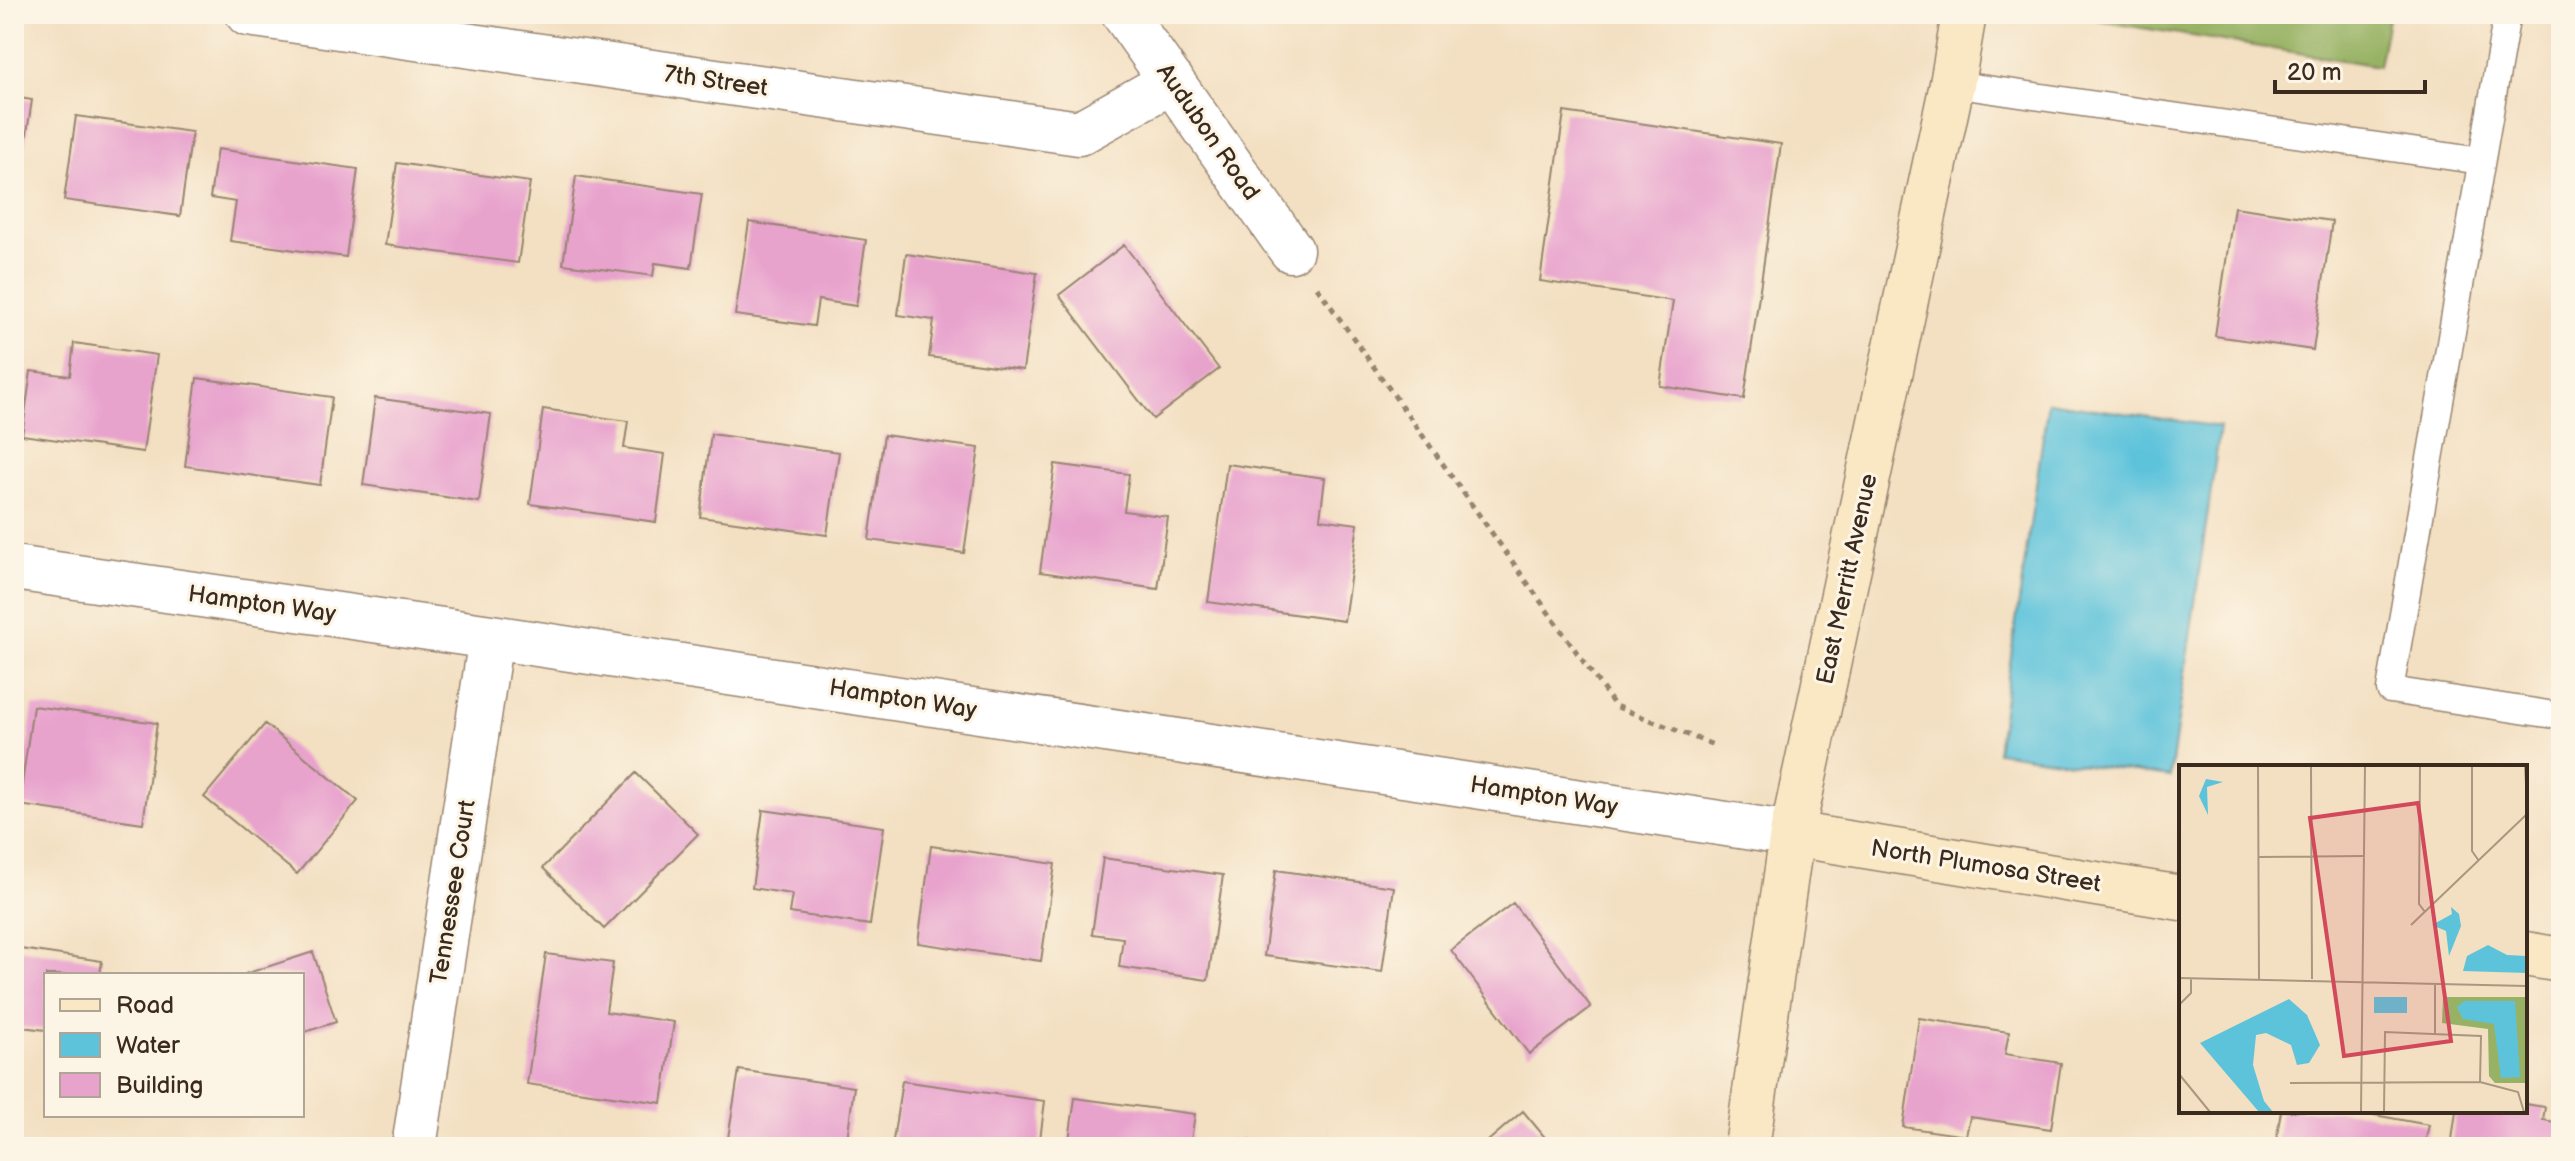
<svg xmlns="http://www.w3.org/2000/svg" width="2575" height="1161" font-family="'Balsamiq Sans',sans-serif">
	<rect width="100%" height="100%" fill="#fcf5e5"/>
	<filter id="ink" filterUnits="userSpaceOnUse"><feTurbulence type="fractalNoise" baseFrequency=".0125" numOctaves="2"/><feDisplacementMap in="SourceGraphic" scale="16" xChannelSelector="R" yChannelSelector="G"/><feConvolveMatrix kernelMatrix="1 2 1 2 8 2 1 2 1" color-interpolation-filters="sRGB"/></filter>
	<filter id="wash" filterUnits="userSpaceOnUse"><feTurbulence type="fractalNoise" baseFrequency=".006" numOctaves="4" result="noise"/><feDisplacementMap in="SourceGraphic" scale="32" xChannelSelector="R" yChannelSelector="G"/><feGaussianBlur stdDeviation="1.8" result="paint"/><feColorMatrix in="noise" values="0 0 0 0 0 0 0 0 0 0 0 0 0 0 0 0 0 1.4 0 .05"/><feComposite in="paint" operator="in"/></filter>
	<g filter="url(#wash)">
		<rect width="100%" height="100%" fill="#f3dfc1"/>
		<!-- forest -->
		<path fill="#98b265" stroke="#6a6e42" stroke-width="2" d="M 2099,14 L 2389,14 L 2379,66 L 2098,21 Z"/>
		<!-- water -->
		<path fill="#5dc3db" stroke="#4c767c" stroke-width="2" d="M 2048,402 L 2220,427 L 2170,777 L 1997,752 Z"/>
		<g id="blocks">
			<!-- building -->
			<path fill="#e8a3cd" d="M 14,97 L 32,100 L 22,166 L 14,165 Z
				M 1564,112 L 1781,144 L 1744,399 L 1660,386 L 1673,301 L 1540,281 Z
				M 76,116 L 192,132 L 180,216 L 64,200 Z
				M 217,149 L 358,169 L 346,257 L 230,241 L 236,202 L 210,198 Z
				M 397,163 L 530,182 L 518,263 L 385,245 Z
				M 576,176 L 702,194 L 691,268 L 655,263 L 653,276 L 563,264 Z
				M 2234,207 L 2332,221 L 2313,350 L 2215,336 Z
				M 749,222 L 866,240 L 856,306 L 818,300 L 814,326 L 735,315 Z
				M 1124,245 L 1219,369 L 1153,419 L 1059,295 Z
				M 906,254 L 1037,273 L 1023,370 L 929,357 L 934,320 L 898,315 Z
				M 74,343 L 157,355 L 143,452 L 22,435 L 31,371 L 70,376 Z
				M 197,378 L 332,397 L 320,485 L 185,466 Z
				M 375,398 L 491,414 L 479,502 L 363,485 Z
				M 543,409 L 628,421 L 624,448 L 665,454 L 656,522 L 530,504 Z
				M 711,434 L 839,452 L 827,535 L 700,517 Z
				M 884,435 L 979,448 L 964,553 L 869,540 Z
				M 1055,464 L 1129,474 L 1124,511 L 1168,517 L 1158,589 L 1040,572 Z
				M 1227,464 L 1325,478 L 1320,519 L 1358,524 L 1344,621 L 1208,602 Z
				M 33,706 L 157,723 L 143,823 L 19,805 Z
				M 265,724 L 358,801 L 297,874 L 204,797 Z
				M 636,773 L 698,834 L 604,929 L 543,868 Z
				M 763,810 L 884,827 L 870,925 L 789,913 L 792,894 L 752,888 Z
				M 931,846 L 1055,864 L 1041,961 L 918,943 Z
				M 1103,858 L 1223,875 L 1208,980 L 1119,967 L 1123,938 L 1092,934 Z
				M 1276,870 L 1394,887 L 1382,972 L 1264,956 Z
				M 1513,903 L 1591,1007 L 1529,1054 L 1451,950 Z
				M 14,948 L 102,961 L 100,975 L 46,975 L 46,1030 L 14,1026 Z
				M 313,952 L 336,1022 L 302,1033 L 302,975 L 245,974 Z
				M 546,954 L 613,963 L 606,1012 L 674,1022 L 662,1103 L 527,1084 Z
				M 1919,1018 L 2009,1032 L 2005,1054 L 2061,1063 L 2051,1129 L 1970,1117 L 1966,1136 L 1903,1127 Z
				M 739,1070 L 854,1087 L 846,1147 L 788,1147 L 728,1138 Z
				M 902,1081 L 1045,1101 L 1039,1147 L 892,1147 Z
				M 1075,1098 L 1195,1114 L 1190,1147 L 1068,1147 Z
				M 2525,1104 L 2545,1107 L 2543,1120 L 2561,1123 L 2561,1147 L 2451,1147 L 2456,1111 L 2525,1111 Z
				M 1523,1111 L 1553,1147 L 1481,1147 Z
				M 2281,1111 L 2353,1111 L 2429,1125 L 2424,1147 L 2290,1147 L 2291,1143 L 2276,1141 Z
				M 1237,1139 L 1282,1145 L 1282,1147 L 1235,1147 Z"/>
		</g>
	</g>
	<g filter="url(#ink)">
		<use href="#blocks" fill-opacity="0" stroke="#978470" stroke-width="2"/>
		<g fill="none" stroke-linecap="round" stroke-linejoin="round">
			<!-- lane casing -->
			<g stroke="#978470" stroke-width="29">
				<path id="lane" d="M 2507,14 L 2390,690 L 2561,716
					M 1952,84 L 2481,161"/>
			</g>
			<!-- street casing -->
			<g stroke="#978470" stroke-width="47">
				<path id="street" d="M 248,14 L 1079,133 L 1172,81
					M 1124,14 L 1291,250
					M 14,568 L 491,637 L 1792,834
					M 414,1147 L 491,637"/>
			</g>
			<!-- secondary casing -->
			<g stroke="#978470" stroke-width="47">
				<path id="secondary" d="M 1792,834 L 2181,898
					M 2525,954 L 2561,960
					M 1747,1147 L 1792,834 L 1952,84 L 1964,14"/>
			</g>
			<!-- path -->
			<path stroke="#978470" stroke-width="5" stroke-dasharray="6 6" stroke-linecap="butt" d="M 1317,287 L 1615,706 L 1716,746"/>
			<!-- lane -->
			<use href="#lane" stroke="#fff" stroke-width="26"/>
			<!-- street -->
			<use href="#street" stroke="#fff" stroke-width="44"/>
			<!-- secondary -->
			<use href="#secondary" stroke="#fae7c3" stroke-width="44"/>
		</g>
	</g>
	<g text-anchor="middle" dominant-baseline="central" stroke-width="6" stroke-linejoin="round" paint-order="stroke">
		<!-- street labels -->
		<g font-size="24" fill="#3b2a1e" stroke="#fcf5e5">
			<text transform="translate(716 81) rotate(8)">7th Street</text>
			<text transform="translate(1208 132) rotate(55)">Audubon Road</text>
			<text transform="translate(1847 579) rotate(-78)">East Merritt Avenue</text>
			<text transform="translate(262 604) rotate(8)">Hampton Way</text>
			<text transform="translate(903 699) rotate(9)">Hampton Way</text>
			<text transform="translate(1544 796) rotate(9)">Hampton Way</text>
			<text transform="translate(1986 866) rotate(9)">North Plumosa Street</text>
			<text transform="translate(453 892) rotate(-81)">Tennessee Court</text>
		</g>
	</g>
	<!-- overview -->
	<g transform="translate(2179 765)">
		<rect width="348" height="348" fill="#f3dfc1"/>
		<path d="M 264,232 L 348,232 L 348,318 L 316,318 L 310,311 L 309,264 L 263,258 Z" fill="#98b265"/>
		<path d="M 27,14 L 44,17 L 28,22 L 29,50 L 20,31 ZM 272,142 L 280,149 L 282,161 L 270,191 L 267,166 L 253,160 L 273,149 ZM 309,180 L 328,190 L 348,191 L 348,208 L 284,206 L 288,191 ZM 195,232 L 228,232 L 228,248 L 195,248 ZM 110,234 L 128,250 L 141,280 L 130,298 L 118,300 L 112,280 L 87,268 L 77,270 L 74,300 L 85,336 L 94,347 L 80,347 L 21,278 ZM 285,236 L 336,236 L 341,312 L 322,313 L 315,259 L 284,254 L 278,242 Z" fill="#5dc3db"/>
		<path fill="none" stroke="#a99780" stroke-width="2" d="M 79,1 L 80,214M 132,1 L 133,214M 241,1 L 240,139 L 246,147M 293,1 L 293,86 L 300,96M 346,1 L 348,37M 80,92 L 186,91M 232,160 L 348,49M 0,213 L 348,221M 0,240 L 12,228 L 12,213M 256,269 L 256,219M 0,309 L 31,347M 111,318 L 301,317 L 339,327 L 345,347M 182,347 L 186,1M 205,347 L 206,267 L 302,271 L 301,317"/>
		<path fill="#d1495b" fill-opacity="0.15" stroke="#d1495b" stroke-width="4" d="M 239,38 L 272,276 L 165,291 L 131,53 Z"/>
		<rect width="348" height="348" fill="none" stroke="#3b2a1e" stroke-width="4"/>
	</g>
	<!-- margin -->
	<rect width="2575" height="1161" fill="none" stroke="#fcf5e5" stroke-width="48"/>
	<!-- legend -->
	<rect x="44" y="973" width="260" height="144" fill="#fcf5e5" stroke="#afa495" stroke-width="2"/>
	<rect x="60" y="999" width="40" height="12" fill="#fae7c3" stroke="#afa495" stroke-width="2"/>
	<text x="116" y="1013" font-size="24" fill="#3b2a1e">Road</text>
	<rect x="60" y="1033" width="40" height="24" fill="#5dc3db" stroke="#afa495" stroke-width="2"/>
	<text x="116" y="1053" font-size="24" fill="#3b2a1e">Water</text>
	<rect x="60" y="1073" width="40" height="24" fill="#e8a3cd" stroke="#afa495" stroke-width="2"/>
	<text x="116" y="1093" font-size="24" fill="#3b2a1e">Building</text>
	<!-- scale -->
	<path d="M2275 80v12h150v-12" fill="none" stroke="#3b2a1e" stroke-width="4"/>
	<text x="2287" y="80" font-size="24" fill="#3b2a1e" stroke="#fcf5e5" stroke-width="6" paint-order="stroke">20 m</text>
</svg>
